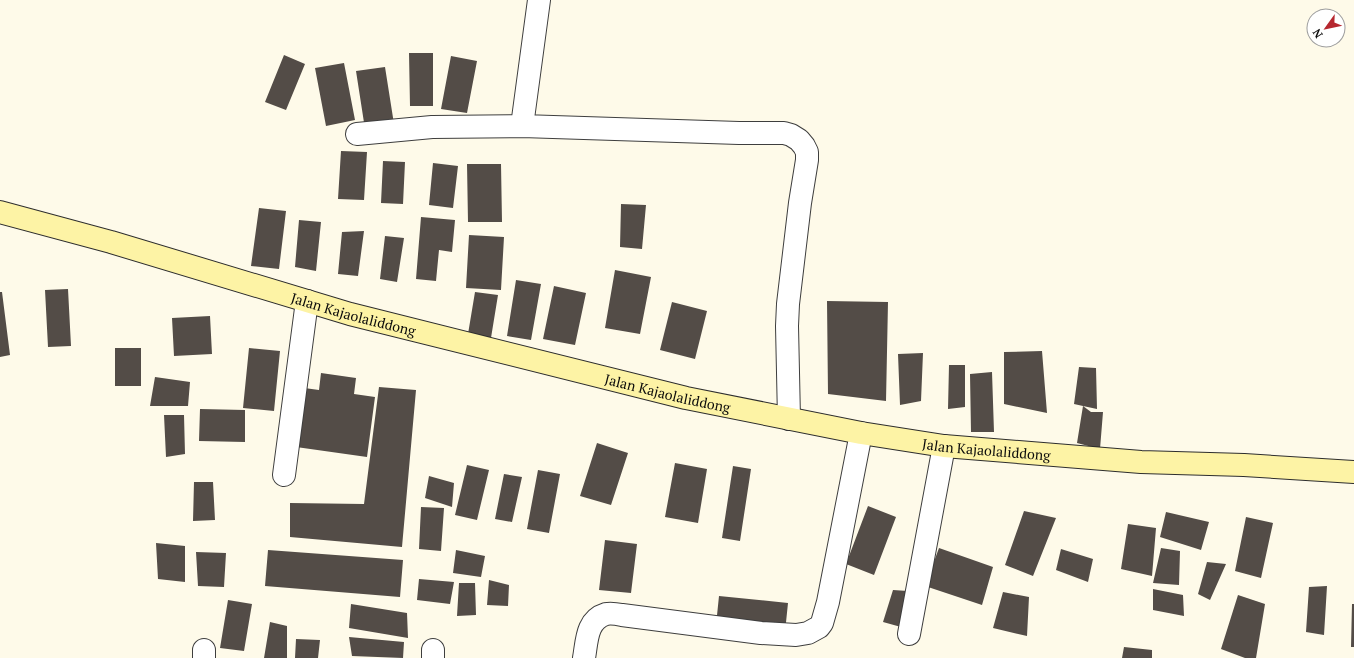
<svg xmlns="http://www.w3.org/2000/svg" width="1354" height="658" font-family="'PT Serif',serif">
	<rect width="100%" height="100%" fill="#fefae9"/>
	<!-- building -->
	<path fill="#534c47" d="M 409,53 L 433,53 L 433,106 L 410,106 Z
		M 284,55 L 305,64 L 286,110 L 265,102 Z
		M 451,56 L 477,61 L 467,113 L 441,109 Z
		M 344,63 L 355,120 L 326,126 L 315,68 Z
		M 385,67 L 394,124 L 365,129 L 356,71 Z
		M 341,151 L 367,152 L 364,200 L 338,199 Z
		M 383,161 L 405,162 L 403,204 L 381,203 Z
		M 433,163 L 458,166 L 453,208 L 429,205 Z
		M 467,164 L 501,164 L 502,222 L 468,222 Z
		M 621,204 L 646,205 L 642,249 L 620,247 Z
		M 259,208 L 286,211 L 279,269 L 251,266 Z
		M 421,217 L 455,220 L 452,252 L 439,250 L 436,281 L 416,279 Z
		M 299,220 L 321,222 L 316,271 L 295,267 Z
		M 364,231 L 358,276 L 338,274 L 342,232 Z
		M 469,235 L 504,237 L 501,290 L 466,288 Z
		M 385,236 L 404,238 L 397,282 L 380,279 Z
		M 615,270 L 651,277 L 640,334 L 605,328 Z
		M 516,280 L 541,284 L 531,340 L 507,336 Z
		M 554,286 L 586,293 L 575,345 L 543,339 Z
		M 68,289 L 71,346 L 48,347 L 45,290 Z
		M 0,292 L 2,292 L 10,355 L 0,357 Z
		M 475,292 L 498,295 L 490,344 L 467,340 Z
		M 827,301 L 888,302 L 886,401 L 828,394 Z
		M 672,302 L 707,311 L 695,359 L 660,350 Z
		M 210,316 L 212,354 L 174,356 L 172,318 Z
		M 115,348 L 141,348 L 141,386 L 115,386 Z
		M 249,348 L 280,351 L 274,411 L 243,408 Z
		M 1042,351 L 1047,413 L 1004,404 L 1004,352 Z
		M 923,353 L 921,401 L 900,405 L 898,354 Z
		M 949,365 L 965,365 L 965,407 L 948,409 Z
		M 1079,367 L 1096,368 L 1097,409 L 1083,406 L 1091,412 L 1103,412 L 1100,449 L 1077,443 L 1083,406 L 1074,404 Z
		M 992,372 L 994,432 L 971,432 L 970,374 Z
		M 321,373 L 356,378 L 354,394 L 375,397 L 367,457 L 289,446 L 297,387 L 319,390 Z
		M 155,377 L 190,382 L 188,406 L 150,406 Z
		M 379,387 L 416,390 L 402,547 L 290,537 L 290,503 L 364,504 Z
		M 200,409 L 245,410 L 245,442 L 199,441 Z
		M 164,415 L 184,415 L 185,454 L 166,457 Z
		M 597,443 L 628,453 L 611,505 L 580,496 Z
		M 675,463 L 707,469 L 698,523 L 665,517 Z
		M 467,465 L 489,470 L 477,520 L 455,515 Z
		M 733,466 L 751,469 L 740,541 L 722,538 Z
		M 538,470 L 560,474 L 549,533 L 527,529 Z
		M 504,474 L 522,477 L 512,522 L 495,519 Z
		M 429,476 L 454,483 L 452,507 L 425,498 Z
		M 194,482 L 213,482 L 215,520 L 193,521 Z
		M 868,506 L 896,517 L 874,575 L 846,564 Z
		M 421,507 L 444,508 L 441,551 L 419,549 Z
		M 1024,511 L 1056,518 L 1033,576 L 1005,565 Z
		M 1166,512 L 1209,522 L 1201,550 L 1160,537 Z
		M 1246,517 L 1273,523 L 1261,578 L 1235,571 Z
		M 1128,524 L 1156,528 L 1152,576 L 1121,569 Z
		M 605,540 L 637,544 L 631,593 L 599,590 Z
		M 156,543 L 185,546 L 185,582 L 158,579 Z
		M 939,548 L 993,567 L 982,605 L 925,586 Z
		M 1161,548 L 1180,551 L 1179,585 L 1153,583 Z
		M 1061,549 L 1093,559 L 1088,582 L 1056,570 Z
		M 268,550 L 403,560 L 400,597 L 265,586 Z
		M 456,550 L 485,556 L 481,577 L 453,573 Z
		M 196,552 L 226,553 L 224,587 L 198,586 Z
		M 1207,562 L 1226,564 L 1210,600 L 1198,594 Z
		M 419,579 L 454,582 L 450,604 L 417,600 Z
		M 489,580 L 509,585 L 508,606 L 487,605 Z
		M 459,583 L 475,583 L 476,615 L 457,616 Z
		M 1327,586 L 1324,635 L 1306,632 L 1309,587 Z
		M 1153,589 L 1183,595 L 1184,616 L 1153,610 Z
		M 893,590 L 908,591 L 901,627 L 883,622 Z
		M 1003,592 L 1029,597 L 1027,636 L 993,628 Z
		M 1238,595 L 1265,604 L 1256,658 L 1245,658 L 1221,649 Z
		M 719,596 L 788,603 L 785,632 L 716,625 Z
		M 228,600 L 252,604 L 244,651 L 220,648 Z
		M 351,604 L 407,613 L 408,638 L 349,628 Z
		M 1352,604 L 1354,604 L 1354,647 L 1351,647 Z
		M 270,622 L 287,626 L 287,658 L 264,658 Z
		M 349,637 L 404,642 L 403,658 L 352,656 Z
		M 296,639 L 320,640 L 318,658 L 295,658 Z
		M 1124,647 L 1152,650 L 1152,658 L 1122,658 Z"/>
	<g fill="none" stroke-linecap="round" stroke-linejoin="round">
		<!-- street casing -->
		<g stroke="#3e3e3e" stroke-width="24">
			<path id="street" d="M 539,0 L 522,126 L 739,133 L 784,133 L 791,135 L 799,140 L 804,146 L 807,152 L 807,160 L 800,203 L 788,304 L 787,326 L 789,419
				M 357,134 L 432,127 L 522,126
				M 284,475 L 307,301
				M 909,634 L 944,446
				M 204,650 L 204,658
				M 433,650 L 433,658
				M 584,658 C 587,642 586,620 606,614 C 611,613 617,614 622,615 L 761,633 L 796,635 L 808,633 L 819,627 L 822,623 L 828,602 L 861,433"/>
		</g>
		<!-- secondary casing -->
		<g stroke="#2d2d2d" stroke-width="24">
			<g id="secondary">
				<path id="s1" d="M 0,212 L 111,242 L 350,314 L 686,398 L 861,433 L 944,446 L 1141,462 L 1244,465 L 1354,472"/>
			</g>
		</g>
		<!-- street -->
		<use href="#street" stroke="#fff" stroke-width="22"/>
		<!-- secondary -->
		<use href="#secondary" stroke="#fdf3a5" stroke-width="22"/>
	</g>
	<g text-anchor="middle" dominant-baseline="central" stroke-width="4" stroke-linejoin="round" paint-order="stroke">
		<!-- street labels -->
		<g font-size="14" fill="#0b0b0b" stroke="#fff">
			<text stroke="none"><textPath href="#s1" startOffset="368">Jalan Kajaolaliddong</textPath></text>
			<text stroke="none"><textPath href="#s1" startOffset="692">Jalan Kajaolaliddong</textPath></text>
			<text stroke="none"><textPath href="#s1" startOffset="1016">Jalan Kajaolaliddong</textPath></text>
		</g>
	</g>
	<!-- north arrow -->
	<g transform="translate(1326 28) rotate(237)"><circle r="19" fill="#ffffff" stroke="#9d9d9d"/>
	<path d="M0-3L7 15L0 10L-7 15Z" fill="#b6272f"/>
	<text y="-6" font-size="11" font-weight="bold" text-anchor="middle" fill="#0b0b0b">N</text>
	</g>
</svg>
